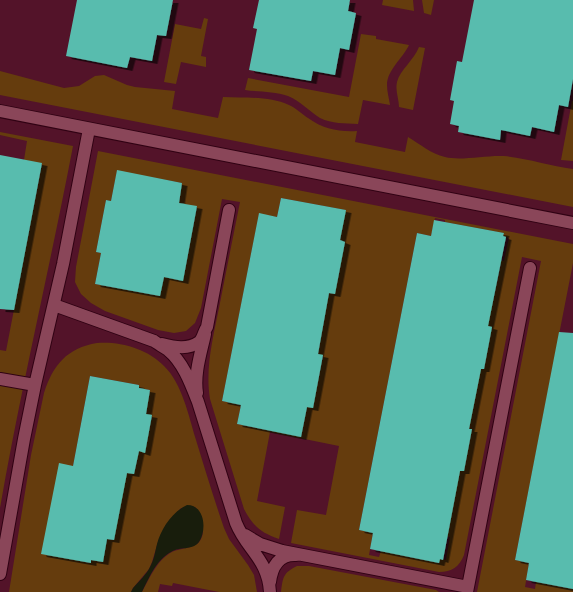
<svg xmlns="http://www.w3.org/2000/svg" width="573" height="592" font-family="'Noto Sans',sans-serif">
	<defs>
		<filter id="shadow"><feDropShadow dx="5.5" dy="3" stdDeviation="0" flood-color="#0009"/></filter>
	</defs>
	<rect width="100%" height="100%" fill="#531329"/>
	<!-- green -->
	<path fill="#653c0d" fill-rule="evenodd" d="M 383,0 L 413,0 L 414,11 L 382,5 Z
		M 422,0 L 434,0 L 431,15 L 424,13 Z
		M 204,18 L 208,19 L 201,56 L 206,57 L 206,67 L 181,62 L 176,84 L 164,82 L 175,24 L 201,29 Z
		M 361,34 L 376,36 L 376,39 L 409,45 C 403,58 387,70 387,85 C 387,92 389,98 390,105 L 363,100 L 358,124 C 345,123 332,124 320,118 C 309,111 300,101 288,96 C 274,91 259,92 245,90 L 248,78 L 349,97 Z
		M 419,47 L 425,48 L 413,110 L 399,107 C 399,99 395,91 397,82 C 400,70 414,60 419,47 Z
		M 0,71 L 64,88 L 79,86 L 95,76 L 104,75 L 127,85 L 135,87 L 175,91 L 172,109 L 218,118 L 223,97 C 244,98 269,96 289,105 C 296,108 302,114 308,118 C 323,129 339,132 357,131 L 355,142 L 405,152 L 408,137 C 420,144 431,154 445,157 C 461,161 486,155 504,156 C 527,158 550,166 573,169 L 573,207 L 0,95 Z
		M 572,101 L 573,101 L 573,161 L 561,160 Z
		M 0,132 L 73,146 C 50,267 21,387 0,508 L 0,350 L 6,351 L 42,164 L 24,160 L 27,141 L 0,135 Z
		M 98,151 L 573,244 L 573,263 L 515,560 L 529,563 L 525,587 L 535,589 L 536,582 L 573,589 L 573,592 L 477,592 L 541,261 L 522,257 L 464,555 C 459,567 452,572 439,572 L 291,543 L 297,510 L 326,515 L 339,446 L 270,432 L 257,501 L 285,507 L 279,539 C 261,533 253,526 244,509 L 210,399 C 205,368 213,338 219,308 C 226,272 233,237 240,202 L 222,199 L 201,308 L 195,323 L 186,331 L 174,333 L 158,330 L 105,311 L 91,303 L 81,294 L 75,282 L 76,267 ZM 117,171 L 182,183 L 179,203 L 197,207 L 183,281 L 164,277 L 160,296 L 95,284 L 101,253 L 96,252 L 106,200 L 111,201 ZM 281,198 L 345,210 L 340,240 L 345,242 L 335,294 L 329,293 L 318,354 L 323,356 L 313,407 L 307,407 L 301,437 L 237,424 L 241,405 L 222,401 L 259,214 L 277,217 ZM 435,218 L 445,220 L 445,222 L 503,233 L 503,236 L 509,238 L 504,261 L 498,260 L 501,264 L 492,306 L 485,326 L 492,327 L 484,369 L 476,368 L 465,428 L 472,429 L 464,471 L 457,470 L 430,485 L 456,491 L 448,533 L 445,536 L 450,537 L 446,560 L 440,559 L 439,563 L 381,551 L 379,557 L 369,555 L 373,533 L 359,530 L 417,233 L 431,236 Z
		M 97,343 C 120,341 148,349 164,366 C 182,383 189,417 196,440 C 205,469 214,499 224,528 L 229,539 L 248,565 L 254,575 L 257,592 L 219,592 L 173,583 L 172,586 L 160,584 L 158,592 L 142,592 C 149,579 155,565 166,556 C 175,548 185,550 195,545 C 208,539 203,515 195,507 L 181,508 L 166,525 L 158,542 L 152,562 L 149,569 L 133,588 L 131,592 L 9,592 L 31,455 L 44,393 C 53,365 67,348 97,343 ZM 90,376 L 139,385 L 139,388 L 150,390 L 146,414 L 152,416 L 145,452 L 139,451 L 134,474 L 123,472 L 114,540 L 107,539 L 103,562 L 91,560 L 90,563 L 42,553 L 73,466 Z
		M 297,566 L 309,566 L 436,590 L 439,592 L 281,592 C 283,577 283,573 297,566 Z"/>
	<!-- water -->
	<path fill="#181d0c" d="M 187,505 C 205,505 207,530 199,542 C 192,551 180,546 171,552 C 156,560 149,578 142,592 L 131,592 L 133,588 C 139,581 146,575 150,567 C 154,560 155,552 157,544 C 161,529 172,512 187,505 Z"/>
	<!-- building -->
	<path fill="#59bcae" filter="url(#shadow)" d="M 77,0 L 173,0 L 166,36 L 157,35 L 152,61 L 130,57 L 127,68 L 66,56 Z
		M 259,0 L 350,0 L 348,11 L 356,13 L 349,50 L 340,48 L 335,75 L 313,71 L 311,81 L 249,70 L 257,29 L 253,28 Z
		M 474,0 L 573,0 L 573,79 L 568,107 L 559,105 L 554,132 L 532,127 L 530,136 L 501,130 L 500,140 L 458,132 L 459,126 L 450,124 L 454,101 L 450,100 L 457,61 L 462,62 Z
		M 0,155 L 42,163 L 14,310 L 0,309 Z
		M 117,170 L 182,183 L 179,203 L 197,206 L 183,281 L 164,277 L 160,296 L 95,284 L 101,253 L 96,252 L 106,200 L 111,201 Z
		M 281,198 L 346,210 L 340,240 L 345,242 L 335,294 L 329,293 L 318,354 L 323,355 L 313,408 L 307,407 L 301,437 L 237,424 L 241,405 L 222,401 L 259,213 L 277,217 Z
		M 434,220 L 504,233 L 503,236 L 506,237 L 488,326 L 492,327 L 484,369 L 481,369 L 469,429 L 472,429 L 464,471 L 460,471 L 443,560 L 440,559 L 439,563 L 370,549 L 373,533 L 359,530 L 417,233 L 431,236 Z
		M 559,332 L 573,333 L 573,589 L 526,580 L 529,563 L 515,560 Z
		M 90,376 L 139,385 L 139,388 L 150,390 L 146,414 L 152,415 L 145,453 L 139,451 L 134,474 L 127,473 L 114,540 L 107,539 L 103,562 L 91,560 L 91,563 L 41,554 L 59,463 L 73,466 Z"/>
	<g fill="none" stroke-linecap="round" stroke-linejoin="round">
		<!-- service casing -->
		<g stroke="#300213" stroke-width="14">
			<path id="service" d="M 54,305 L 154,341 C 158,344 164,347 168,350 C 183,362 191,384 198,402 L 236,523 C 247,550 268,559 270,592
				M 162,344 C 174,347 188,350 199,342 C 203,339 204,331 207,327 L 229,210
				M 0,379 L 35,385
				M 197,393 C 194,373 201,353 205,334
				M 245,535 L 260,544 L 282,551 L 468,587
				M 0,574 L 24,439 L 35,385 L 63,264 L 89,129
				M 270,582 C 272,566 279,554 296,555
				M 467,592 L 530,268"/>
		</g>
		<!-- minor casing -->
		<g stroke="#300213" stroke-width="14">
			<path id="minor" d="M 0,111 L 573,223"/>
		</g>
		<!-- service -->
		<use href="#service" stroke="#8a4659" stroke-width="12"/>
		<!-- minor -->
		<use href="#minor" stroke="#8a4659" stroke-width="12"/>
	</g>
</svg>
